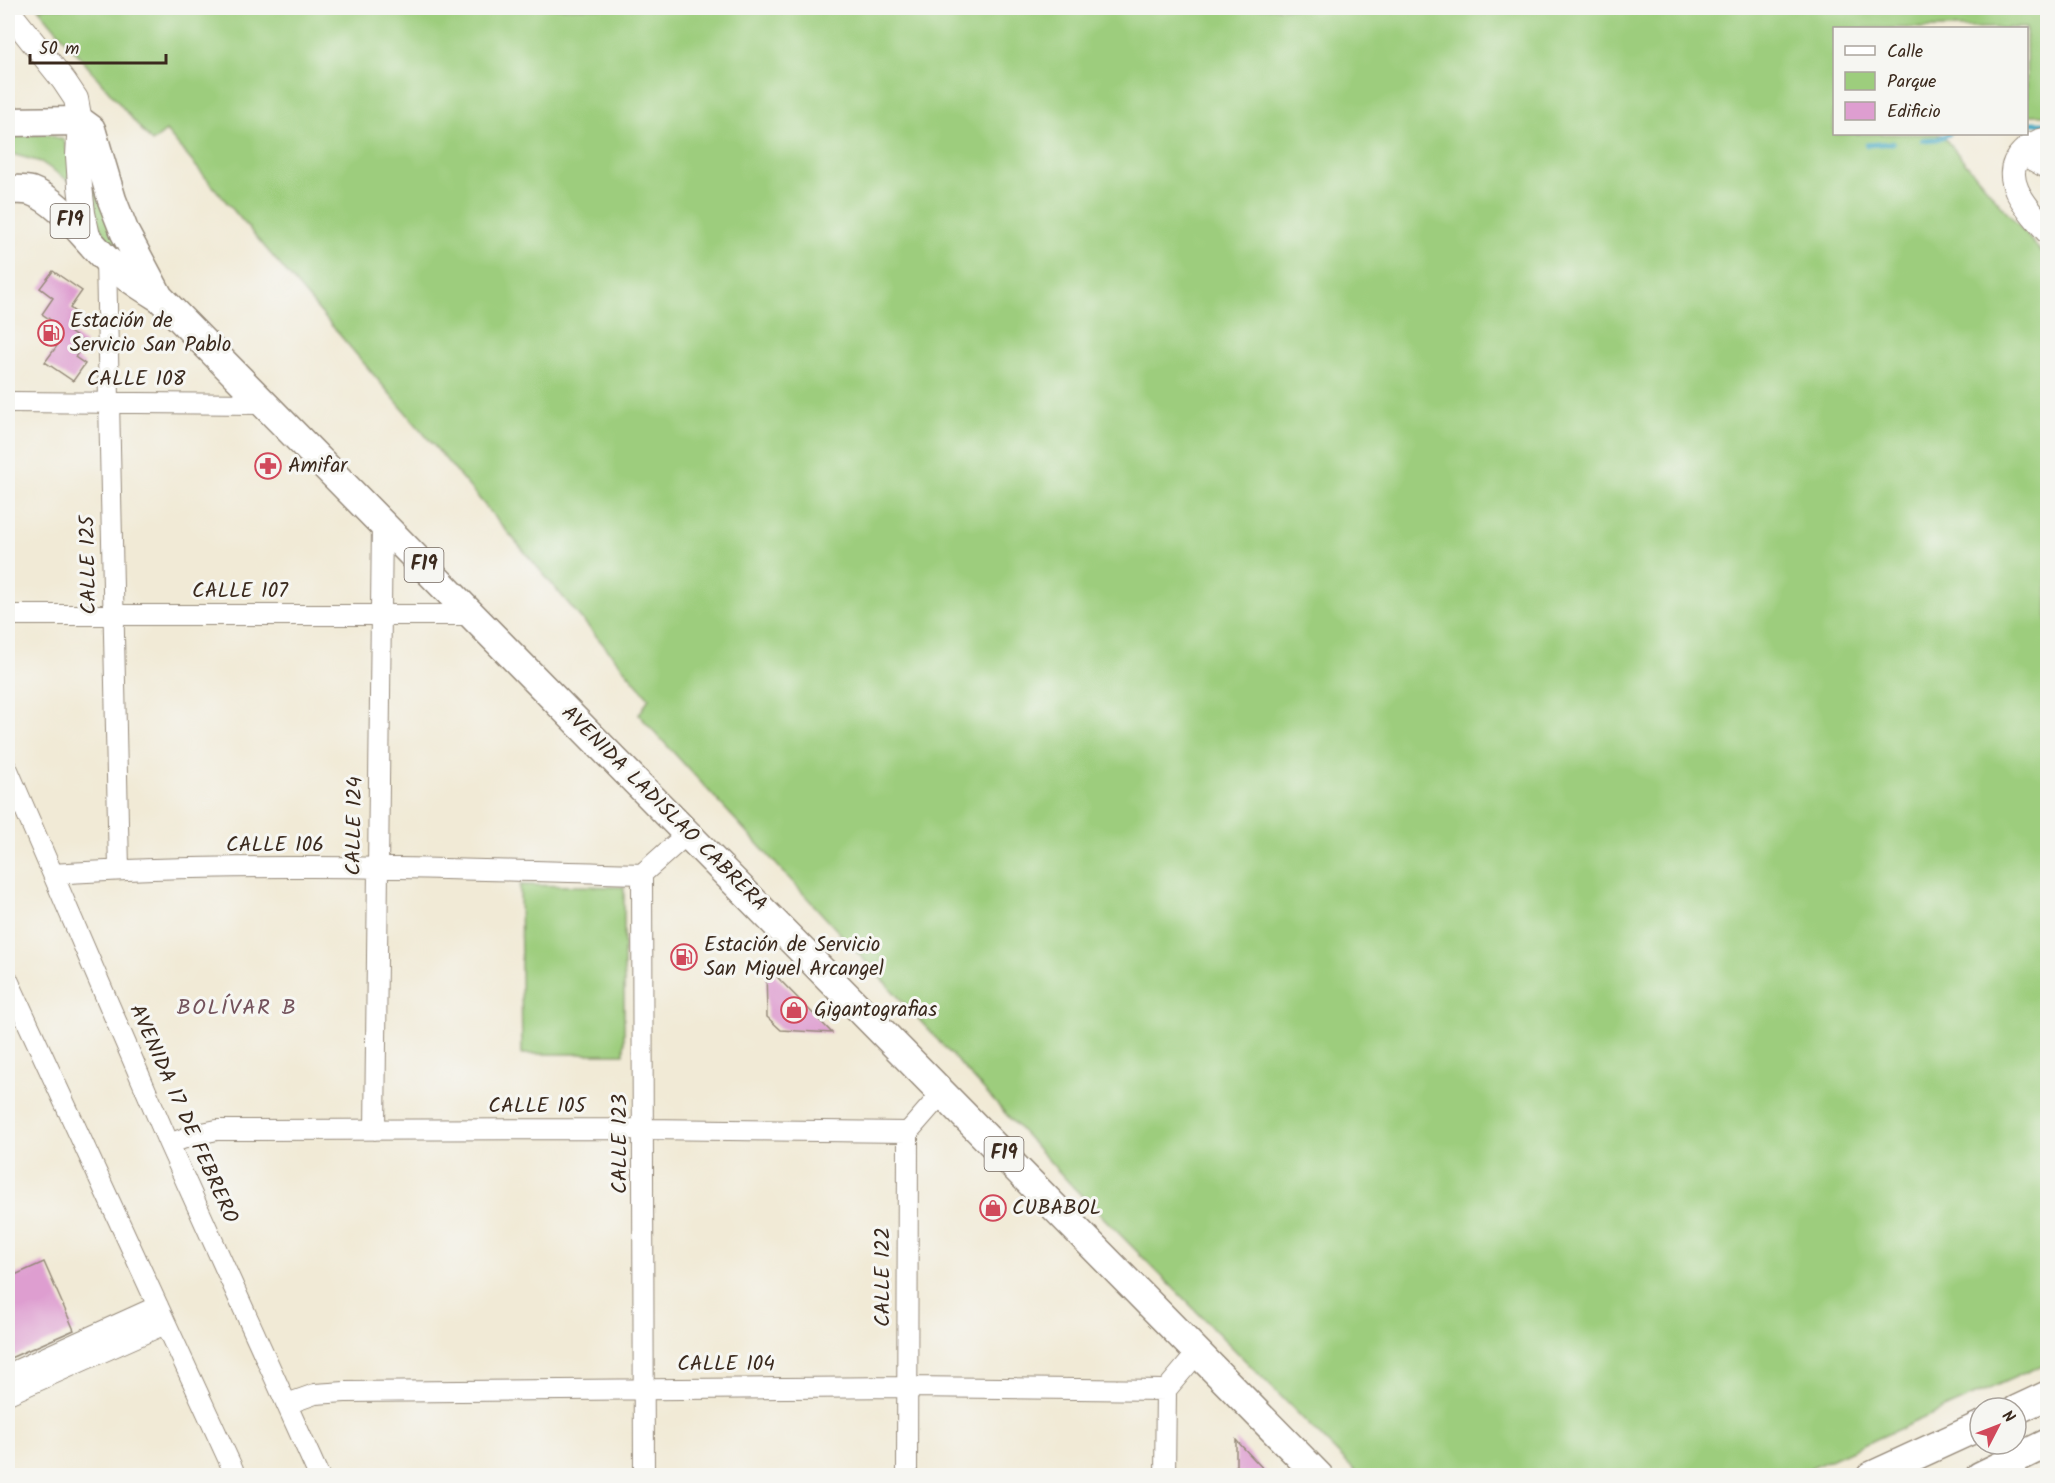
<svg xmlns="http://www.w3.org/2000/svg" width="2055" height="1483" font-family="Kalam,sans-serif">
	<rect width="100%" height="100%" fill="#f6f6f2"/>
	<filter id="ink" filterUnits="userSpaceOnUse"><feTurbulence type="fractalNoise" baseFrequency=".0167" numOctaves="2"/><feDisplacementMap in="SourceGraphic" scale="12" xChannelSelector="R" yChannelSelector="G"/><feConvolveMatrix kernelMatrix="1 2 1 2 8 2 1 2 1" color-interpolation-filters="sRGB"/></filter>
	<filter id="wash" filterUnits="userSpaceOnUse"><feTurbulence type="fractalNoise" baseFrequency=".008" numOctaves="4" result="noise"/><feDisplacementMap in="SourceGraphic" scale="24" xChannelSelector="R" yChannelSelector="G"/><feGaussianBlur stdDeviation="1.35" result="paint"/><feColorMatrix in="noise" values="0 0 0 0 0 0 0 0 0 0 0 0 0 0 0 0 0 1.4 0 .05"/><feComposite in="paint" operator="in"/></filter>
	<g filter="url(#wash)">
		<rect width="100%" height="100%" fill="#f1ead6"/>
		<!-- green -->
		<path fill="#9dcd7d" stroke="#6c7c4e" stroke-width="1.5" d="M 38,8 L 2047,8 L 2047,115 L 2027,115 L 2026,28 L 1834,28 L 1834,134 L 1941,134 L 2047,259 L 2047,1363 L 1796,1475 L 1359,1475 L 1074,1188 L 639,715 L 649,698 L 166,131 L 152,142 Z
			M 46,134 L 64,140 L 71,165 L 69,181 L 41,162 L 8,153 L 8,135 Z
			M 90,171 L 127,257 C 93,236 94,208 90,171 Z
			M 520,885 L 624,887 L 624,1054 L 522,1054 Z"/>
		<g fill="none" stroke-linecap="round" stroke-linejoin="round">
			<!-- stream -->
			<path stroke="#43a7c3" stroke-width="5" d="M 2026,123 L 2048,123
				M 1923,140 L 1937,139 L 1949,134
				M 1867,145 L 1893,143"/>
		</g>
		<g id="blocks">
			<!-- building -->
			<path fill="#de9ed0" d="M 53,271 L 82,291 L 70,308 L 81,317 L 70,332 L 85,343 L 75,357 L 85,364 L 73,381 L 45,362 L 57,346 L 45,337 L 55,323 L 42,314 L 53,298 L 40,288 Z
				M 766,965 L 781,981 L 832,1033 L 781,1030 L 767,1017 Z
				M 44,1262 L 74,1330 L 8,1359 L 8,1278 Z
				M 1236,1440 L 1270,1476 L 1236,1476 Z"/>
		</g>
	</g>
	<g filter="url(#ink)">
		<use href="#blocks" fill-opacity="0" stroke="#968a7a" stroke-width="1.5"/>
		<g fill="none" stroke-linecap="round" stroke-linejoin="round">
			<!-- minor casing -->
			<g stroke="#968a7a" stroke-width="22">
				<path id="minor" d="M 106,259 L 119,870
					M 8,402 L 265,404
					M 8,615 L 473,615
					M 8,770 L 169,1144 L 319,1476
					M 53,874 C 248,861 446,869 642,874
					M 8,980 L 236,1476
					M 375,1130 L 382,522
					M 169,1144 L 193,1135 L 217,1130 L 644,1129 L 908,1132
					M 8,1374 L 158,1306
					M 8,1394 L 165,1324
					M 287,1404 L 315,1394 L 345,1392 L 906,1387 L 1166,1390
					M 644,1476 L 642,874 L 688,833
					M 907,1476 L 908,1132 L 943,1092
					M 1165,1476 L 1166,1390 L 1198,1352"/>
			</g>
			<!-- major casing -->
			<g stroke="#968a7a" stroke-width="26">
				<path id="major" d="M 8,11 L 64,81 L 76,99 L 80,121 L 78,156 L 80,186 L 83,213 L 89,241
					M 2048,139 C 2037,141 2031,145 2023,152 C 1996,178 2030,211 2048,232
					M 2027,148 L 2032,158 L 2048,167"/>
			</g>
			<!-- highway casing -->
			<g stroke="#968a7a" stroke-width="31">
				<path id="highway" d="M 8,122 L 80,121 L 91,129 L 112,200 L 125,233 L 159,297
					M 8,190 C 15,190 24,189 31,191 C 61,202 84,238 107,260 C 123,275 141,286 160,298 L 1319,1476
					M 2016,1410 L 2048,1395
					M 1871,1476 L 1980,1426
					M 1980,1476 L 2048,1443"/>
			</g>
			<!-- minor -->
			<use href="#minor" stroke="#fff" stroke-width="20"/>
			<!-- major -->
			<use href="#major" stroke="#fff" stroke-width="24"/>
			<!-- highway -->
			<use href="#highway" stroke="#fff" stroke-width="28"/>
		</g>
	</g>
	<!-- icons -->
	<defs>
		<g id="fuel-ring" transform="scale(1.35)"><circle r="9.5" fill="#f6f6f2" stroke="#d1495b" stroke-width="1.5"/><path d="M-5.5-6h7V0h2V4h1.3V-2.5L3-4.5l.8-.8L6-3V5H2.5V1h-1V6h-7ZM-4.2-4.7v3.2H.2V-4.7Z" fill="#d1495b"/></g>
		<g id="pharmacy-ring" transform="scale(1.35)"><circle r="9.5" fill="#f6f6f2" stroke="#d1495b" stroke-width="1.5"/><path d="M-2-6h4v4h4v4h-4v4h-4v-4h-4v-4h4Z" fill="#d1495b"/></g>
		<g id="shop-ring" transform="scale(1.35)"><circle r="9.5" fill="#f6f6f2" stroke="#d1495b" stroke-width="1.5"/><path d="M-5-2.5h2.3a2.7 3.5 0 0 1 5.4 0H5L5.5 6h-11ZM-1.5-2.5h3a1.5 2.3 0 0 0-3 0Z" fill="#d1495b"/></g>
	</defs>
	<g fill-rule="evenodd">
		<use href="#fuel-ring" x="51" y="333"/>
		<use href="#pharmacy-ring" x="268" y="466"/>
		<use href="#fuel-ring" x="684" y="957"/>
		<use href="#shop-ring" x="794" y="1010"/>
		<use href="#shop-ring" x="993" y="1208"/>
	</g>
	<g text-anchor="middle" dominant-baseline="central" stroke-width="6" stroke-linejoin="round" paint-order="stroke">
		<!-- shield labels -->
		<g fill="#f6f6f2" stroke="#73675e" stroke-width="1.5">
			<rect x="50.5" y="204" width="39" height="34" rx="4.5"/>
			<rect x="404.5" y="548" width="39" height="34" rx="4.5"/>
			<rect x="984.5" y="1137" width="39" height="34" rx="4.5"/>
		</g>
		<g font-size="20" font-weight="bold" fill="#3b2a1e">
			<text x="70" y="221">F19</text>
			<text x="424" y="565">F19</text>
			<text x="1004" y="1154">F19</text>
		</g>
		<!-- poi labels -->
		<g font-size="21" fill="#3b2a1e" stroke="#f6f6f2" text-anchor="start">
			<text x="70" y="321">Estación de<tspan x="70" dy="24">Servicio San Pablo</tspan></text>
			<text x="288" y="466">Amifar</text>
			<text x="704" y="945">Estación de Servicio<tspan x="704" dy="24">San Miguel Arcangel</tspan></text>
			<text x="814" y="1010">Gigantografias</text>
			<text x="1012" y="1208">CUBABOL</text>
		</g>
		<!-- street labels -->
		<g font-size="21" fill="#3b2a1e" stroke="#f6f6f2">
			<text x="136" y="379">CALLE 108</text>
			<text transform="translate(89 565) rotate(-91)">CALLE 125</text>
			<text x="240" y="591">CALLE 107</text>
			<text transform="translate(664 809) rotate(45)">AVENIDA LADISLAO CABRERA</text>
			<text transform="translate(355 826) rotate(-89)">CALLE 124</text>
			<text x="275" y="845">CALLE 106</text>
			<text x="537" y="1106">CALLE 105</text>
			<text transform="translate(183 1114) rotate(66)">AVENIDA 17 DE FEBRERO</text>
			<text transform="translate(620 1144) rotate(-90)">CALLE 123</text>
			<text transform="translate(883 1277) rotate(-90)">CALLE 122</text>
			<text x="726" y="1364">CALLE 104</text>
		</g>
		<!-- neighbourhood labels -->
		<g font-size="22" letter-spacing="1.5" fill="#74535c" stroke="#f6f6f2">
			<text x="237" y="1008">BOLÍVAR B</text>
		</g>
	</g>
	<!-- margin -->
	<rect width="2055" height="1483" fill="none" stroke="#f6f6f2" stroke-width="30"/>
	<!-- legend -->
	<rect x="1833" y="27" width="195" height="108" fill="#f6f6f2" stroke="#aba49d" stroke-width="1.5"/>
	<rect x="1845" y="46" width="30" height="9" fill="#ffffff" stroke="#aba49d" stroke-width="1.5"/>
	<text x="1887" y="57" font-size="18" fill="#3b2a1e">Calle</text>
	<rect x="1845" y="72" width="30" height="18" fill="#9dcd7d" stroke="#aba49d" stroke-width="1.5"/>
	<text x="1887" y="87" font-size="18" fill="#3b2a1e">Parque</text>
	<rect x="1845" y="102" width="30" height="18" fill="#de9ed0" stroke="#aba49d" stroke-width="1.5"/>
	<text x="1887" y="117" font-size="18" fill="#3b2a1e">Edificio</text>
	<!-- north arrow -->
	<g transform="translate(1998 1426) rotate(48)"><circle r="28" fill="#f6f6f2" stroke="#aba49d" stroke-width="1.5"/>
	<path d="M0-4.5L10 22L0 15L-10 22Z" fill="#d1495b"/>
	<text y="-9" font-size="16" font-weight="bold" text-anchor="middle" fill="#3b2a1e">N</text>
	</g>
	<!-- scale -->
	<path d="M30 54v9h136v-9" fill="none" stroke="#3b2a1e" stroke-width="3"/>
	<text x="39" y="54" font-size="18" fill="#3b2a1e" stroke="#f6f6f2" stroke-width="4.5" paint-order="stroke">50 m</text>
</svg>
